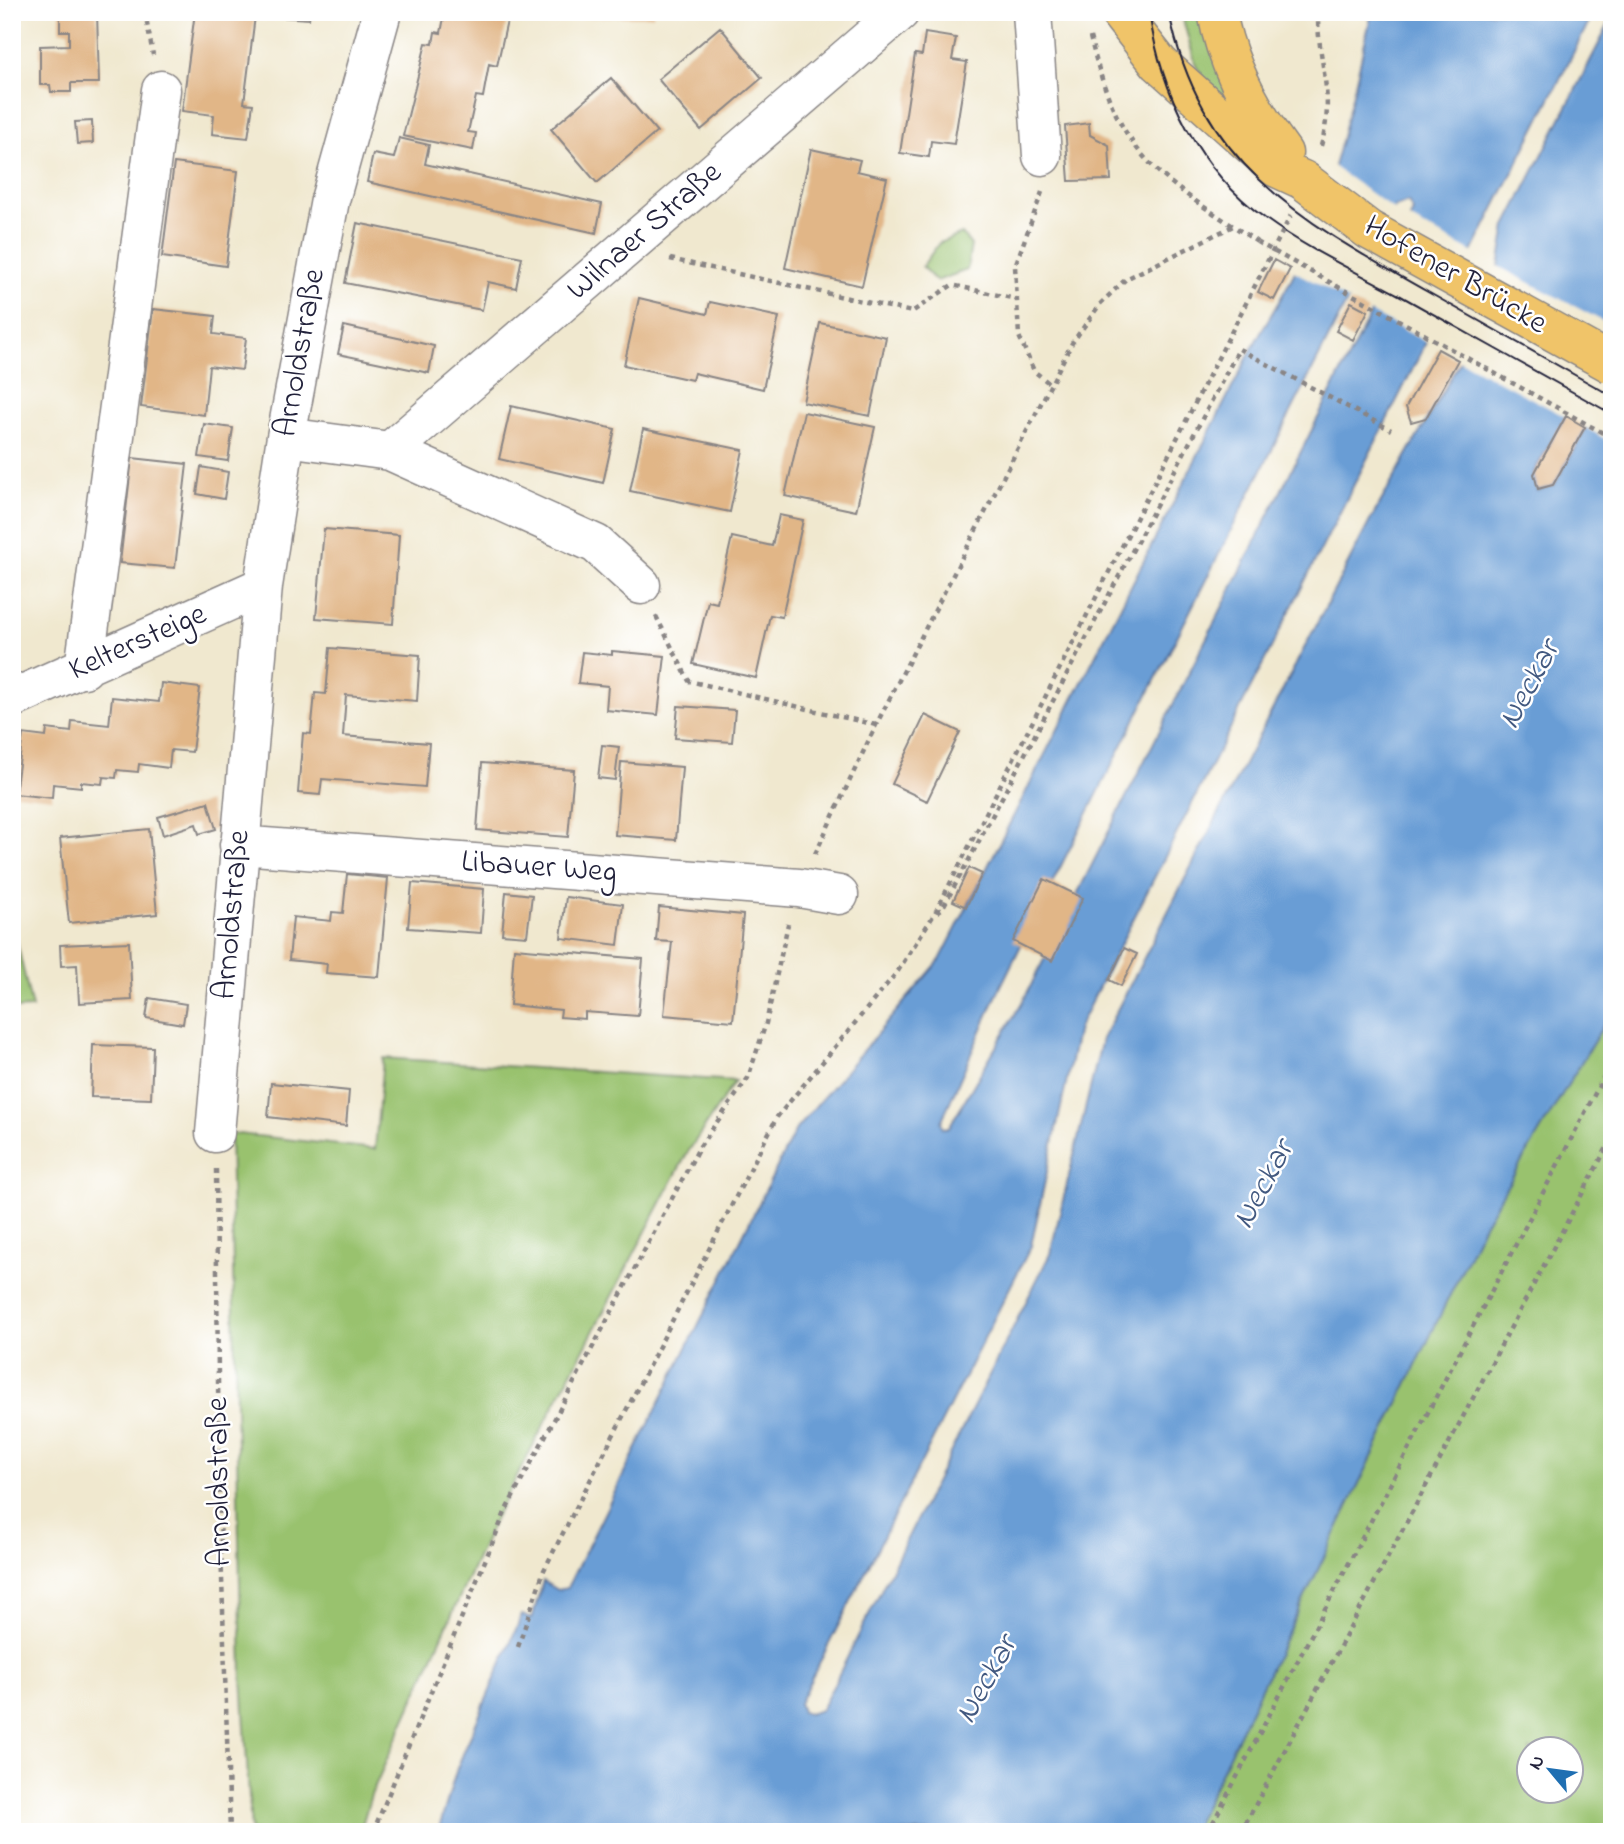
<svg xmlns="http://www.w3.org/2000/svg" width="1624" height="1844" font-family="'Indie Flower',sans-serif">
	<rect width="100%" height="100%" fill="#fff"/>
	<filter id="ink" filterUnits="userSpaceOnUse"><feTurbulence type="fractalNoise" baseFrequency=".0143" numOctaves="2"/><feDisplacementMap in="SourceGraphic" scale="14" xChannelSelector="R" yChannelSelector="G"/><feConvolveMatrix kernelMatrix="1 2 1 2 8 2 1 2 1" color-interpolation-filters="sRGB"/></filter>
	<filter id="wash" filterUnits="userSpaceOnUse"><feTurbulence type="fractalNoise" baseFrequency=".00686" numOctaves="4" result="noise"/><feDisplacementMap in="SourceGraphic" scale="28" xChannelSelector="R" yChannelSelector="G"/><feGaussianBlur stdDeviation="1.57" result="paint"/><feColorMatrix in="noise" values="0 0 0 0 0 0 0 0 0 0 0 0 0 0 0 0 0 1.4 0 .05"/><feComposite in="paint" operator="in"/></filter>
	<g filter="url(#wash)">
		<rect width="100%" height="100%" fill="#f0e8cf"/>
		<!-- green -->
		<path fill="#99c26e" stroke="#5e7254" stroke-width="2" fill-rule="evenodd" d="M 1181,12 L 1203,12 L 1242,108 L 1207,89 L 1195,63 Z
			M 962,234 L 971,245 L 967,270 L 936,281 L 922,267 L 939,243 Z
			M 12,921 L 32,1008 L 12,1009 Z
			M 1612,1011 L 1612,1832 L 1192,1832 L 1482,1228 ZM 1530,1750 L 1572,1750 L 1572,1792 L 1530,1792 Z
			M 383,1058 L 735,1081 L 686,1155 L 495,1518 L 371,1795 L 360,1832 L 251,1832 L 242,1676 L 230,1133 L 375,1149 Z"/>
		<!-- water -->
		<path fill="#699dd5" stroke="#466088" stroke-width="2" fill-rule="evenodd" d="M 1372,12 L 1594,12 L 1078,1028 L 1031,1246 L 799,1703 L 802,1712 L 808,1714 L 821,1710 L 1050,1254 L 1102,1039 L 1370,521 L 1460,361 L 1498,272 L 1506,226 L 1612,18 L 1612,335 L 1533,474 L 1537,491 L 1554,485 L 1612,382 L 1612,1011 L 1482,1228 L 1192,1832 L 438,1832 L 457,1768 L 522,1615 L 532,1619 L 543,1581 L 558,1590 L 567,1588 L 796,1129 L 940,960 L 1258,337 C 1272,313 1288,288 1299,263 C 1335,183 1352,96 1372,12 ZM 1408,202 L 1413,211 L 1371,313 L 1024,999 L 949,1127 L 943,1128 L 941,1122 L 999,990 L 1030,927 L 1395,207 Z"/>
		<!-- pier -->
		<path fill="#f0e8cf" d="M 1330,164 L 1397,212 L 1351,302 L 1292,270 Z
			M 1407,217 L 1474,253 L 1428,343 L 1368,311 Z
			M 1496,265 L 1612,326 L 1612,340 L 1568,418 L 1457,359 Z
			M 1612,379 L 1612,443 L 1583,426 Z"/>
		<g id="blocks">
			<!-- building -->
			<path fill="#e1b687" d="M 60,12 L 97,12 L 99,83 L 71,83 L 71,92 L 51,92 L 50,85 L 40,85 L 40,46 L 69,45 L 69,31 L 60,31 Z
				M 195,12 L 255,16 L 244,103 L 253,104 L 248,138 L 212,134 L 214,115 L 182,111 Z
				M 279,12 L 310,12 L 309,19 L 279,17 Z
				M 445,12 L 509,12 L 497,66 L 489,64 L 483,97 L 476,96 L 468,132 L 476,133 L 473,150 L 403,136 L 426,43 L 433,44 L 435,32 L 441,33 Z
				M 574,12 L 653,12 L 653,16 L 574,18 Z
				M 720,27 L 762,78 L 701,130 L 658,79 Z
				M 925,33 L 956,38 L 952,60 L 967,62 L 954,144 L 931,141 L 929,157 L 900,153 L 915,54 L 922,55 Z
				M 611,78 L 657,132 L 597,183 L 551,129 Z
				M 92,121 L 93,143 L 77,144 L 75,122 Z
				M 1089,123 L 1090,135 L 1109,145 L 1111,180 L 1069,181 L 1065,126 Z
				M 399,138 L 429,145 L 425,164 L 602,204 L 596,233 L 367,182 L 373,154 L 394,158 Z
				M 811,149 L 860,160 L 857,171 L 887,178 L 862,286 L 785,268 Z
				M 174,163 L 238,171 L 226,266 L 162,257 Z
				M 357,223 L 522,257 L 516,288 L 488,282 L 482,310 L 345,283 Z
				M 1274,260 L 1290,269 L 1274,300 L 1258,292 Z
				M 639,298 L 707,314 L 710,302 L 779,317 L 763,389 L 694,373 L 692,380 L 624,365 Z
				M 1351,302 L 1368,311 L 1353,340 L 1336,331 Z
				M 153,309 L 215,316 L 213,334 L 246,338 L 242,370 L 209,366 L 204,415 L 141,407 Z
				M 820,323 L 886,337 L 870,416 L 803,402 Z
				M 344,326 L 434,346 L 429,373 L 338,354 Z
				M 1438,349 L 1458,360 L 1426,418 L 1411,422 L 1406,407 Z
				M 511,406 L 615,429 L 603,483 L 499,459 Z
				M 804,412 L 875,427 L 856,511 L 785,496 Z
				M 1566,416 L 1585,427 L 1553,485 L 1538,489 L 1534,474 Z
				M 204,424 L 233,428 L 228,461 L 199,457 Z
				M 643,429 L 743,450 L 730,512 L 630,491 Z
				M 132,458 L 187,464 L 175,568 L 120,563 Z
				M 201,467 L 228,472 L 224,499 L 197,494 Z
				M 779,515 L 803,520 L 782,617 L 770,615 L 756,678 L 693,664 L 708,601 L 717,603 L 732,537 L 772,546 Z
				M 324,529 L 399,535 L 393,624 L 316,618 Z
				M 330,648 L 420,655 L 417,701 L 346,695 L 343,736 L 429,743 L 425,787 L 322,779 L 320,795 L 298,793 L 303,733 L 311,734 L 315,693 L 326,694 Z
				M 612,651 L 665,656 L 658,715 L 606,710 L 608,686 L 578,683 L 582,652 L 612,655 Z
				M 161,683 L 200,688 L 192,752 L 171,750 L 169,768 L 139,764 L 138,772 L 117,770 L 116,778 L 103,777 L 102,784 L 81,782 L 81,787 L 53,784 L 52,798 L 15,794 L 23,734 L 46,737 L 47,729 L 71,732 L 72,721 L 109,725 L 112,697 L 159,702 Z
				M 678,706 L 735,710 L 732,742 L 675,738 Z
				M 925,715 L 960,732 L 927,801 L 892,784 Z
				M 602,745 L 619,747 L 615,780 L 598,778 Z
				M 621,762 L 682,767 L 676,840 L 615,835 Z
				M 482,763 L 574,770 L 568,837 L 477,830 Z
				M 208,802 L 216,829 L 199,834 L 196,824 L 163,835 L 158,817 Z
				M 149,829 L 157,914 L 69,923 L 60,838 Z
				M 969,868 L 982,874 L 966,907 L 953,901 Z
				M 347,874 L 388,878 L 379,977 L 326,973 L 327,964 L 289,960 L 293,917 L 331,921 L 332,912 L 343,913 Z
				M 1044,879 L 1083,898 L 1052,961 L 1013,941 Z
				M 412,883 L 484,889 L 481,933 L 408,928 Z
				M 506,892 L 532,895 L 527,936 L 502,934 Z
				M 566,897 L 623,904 L 618,945 L 561,938 Z
				M 659,907 L 743,915 L 733,1021 L 664,1015 L 672,942 L 656,941 Z
				M 129,942 L 132,1000 L 79,1003 L 77,965 L 61,966 L 60,945 Z
				M 514,948 L 643,959 L 638,1016 L 585,1012 L 585,1019 L 560,1017 L 561,1010 L 510,1005 Z
				M 1124,948 L 1137,954 L 1121,986 L 1109,980 Z
				M 149,998 L 186,1004 L 183,1024 L 146,1018 Z
				M 93,1045 L 153,1047 L 151,1099 L 91,1097 Z
				M 271,1083 L 349,1091 L 346,1126 L 268,1117 Z"/>
		</g>
	</g>
	<g filter="url(#ink)">
		<use href="#blocks" fill-opacity="0" stroke="#898585" stroke-width="2"/>
		<g fill="none" stroke-linecap="round" stroke-linejoin="round">
			<!-- minor casing -->
			<g stroke="#898585" stroke-width="41">
				<path id="minor" d="M 1032,12 L 1042,156
					M 286,437 L 390,451 L 596,544 L 641,585
					M 390,451 L 900,12
					M 84,669 L 161,90
					M 12,699 L 263,586
					M 239,845 L 799,888 L 839,895
					M 215,1133 L 263,586 L 286,437 L 330,200 L 382,12"/>
			</g>
			<!-- major casing -->
			<g stroke="#898585" stroke-width="41">
				<path id="major" d="M 1119,12 L 1159,63 L 1277,168 L 1303,180
					M 1217,12 C 1226,64 1252,111 1283,153"/>
			</g>
			<!-- path -->
			<path stroke="#898585" stroke-width="4.5" stroke-dasharray="5 5" stroke-linecap="butt" d="M 145,12 L 153,55
				M 1318,12 C 1317,64 1337,95 1320,149
				M 1090,37 C 1099,72 1109,107 1129,137 C 1159,184 1213,211 1257,242
				M 1042,192 L 1015,266 L 1019,336 L 1034,371 L 1050,384
				M 670,259 L 912,312 L 952,285 L 1016,299
				M 656,616 L 689,681 L 876,725
				M 815,854 L 876,725 L 1072,343 L 1101,303 L 1126,279 L 1233,226
				M 937,912 L 942,909 L 971,856 L 1239,349 L 1391,430
				M 216,1169 L 219,1483 L 230,1832
				M 518,1647 L 544,1570 L 777,1117 L 898,971 L 935,913 L 1291,215
				M 373,1832 L 506,1510 L 700,1146 L 748,1078 L 766,1023 L 788,924
				M 1208,1832 L 1612,1061
				M 1241,1832 L 1612,1138
				M 1603,1832 L 1612,1819"/>
			<!-- minor -->
			<use href="#minor" stroke="#fff" stroke-width="38"/>
			<!-- major -->
			<use href="#major" stroke="#f0c469" stroke-width="38"/>
			<!-- tram -->
			<path stroke="#22223b" stroke-width="2" d="M 1149,12 C 1161,93 1198,170 1266,219 C 1307,249 1355,271 1399,295 C 1470,335 1541,374 1612,414
				M 1169,12 C 1200,165 1301,220 1426,291 C 1488,326 1550,361 1612,396"/>
			<!-- major-bridge casing -->
			<g stroke="#898585" stroke-width="41" stroke-linecap="butt">
				<path id="major-bridge" d="M 1303,180 L 1369,230 L 1612,364"/>
			</g>
			<!-- path-bridge -->
			<path stroke="#898585" stroke-width="4.5" stroke-dasharray="5 5" stroke-linecap="butt" d="M 1257,242 L 1612,438"/>
			<!-- major-bridge -->
			<use href="#major-bridge" stroke="#f0c469" stroke-width="38"/>
		</g>
	</g>
	<g text-anchor="middle" dominant-baseline="central" stroke-width="5" stroke-linejoin="round" paint-order="stroke">
		<!-- street labels -->
		<g font-size="32" fill="#22223b" stroke="#fff">
			<text transform="translate(645 232) rotate(-41)">Wilnaer Straße</text>
			<text transform="translate(1455 276) rotate(30)">Hofener Brücke</text>
			<text transform="translate(301 353) rotate(-80)">Arnoldstraße</text>
			<text transform="translate(138 643) rotate(-24)">Keltersteige</text>
			<text transform="translate(539 868) rotate(4)">Libauer Weg</text>
			<text transform="translate(233 915) rotate(-85)">Arnoldstraße</text>
			<text transform="translate(220 1482) rotate(-91)">Arnoldstraße</text>
		</g>
		<!-- water labels -->
		<g font-size="33" font-style="italic" fill="#425980" stroke="#fff">
			<text transform="translate(1530 685) rotate(-62)">Neckar</text>
			<text transform="translate(1264 1185) rotate(-62)">Neckar</text>
			<text transform="translate(987 1680) rotate(-61)">Neckar</text>
		</g>
	</g>
	<!-- margin -->
	<rect width="1624" height="1844" fill="none" stroke="#fff" stroke-width="42"/>
	<!-- north arrow -->
	<g transform="translate(1550 1770) rotate(299)"><circle r="33" fill="#ffffff" stroke="#a7a7b1" stroke-width="2"/>
	<path d="M0-5L12 26L0 18L-12 26Z" fill="#1f6fb2"/>
	<text y="-10" font-size="19" font-weight="bold" text-anchor="middle" fill="#22223b">N</text>
	</g>
</svg>
